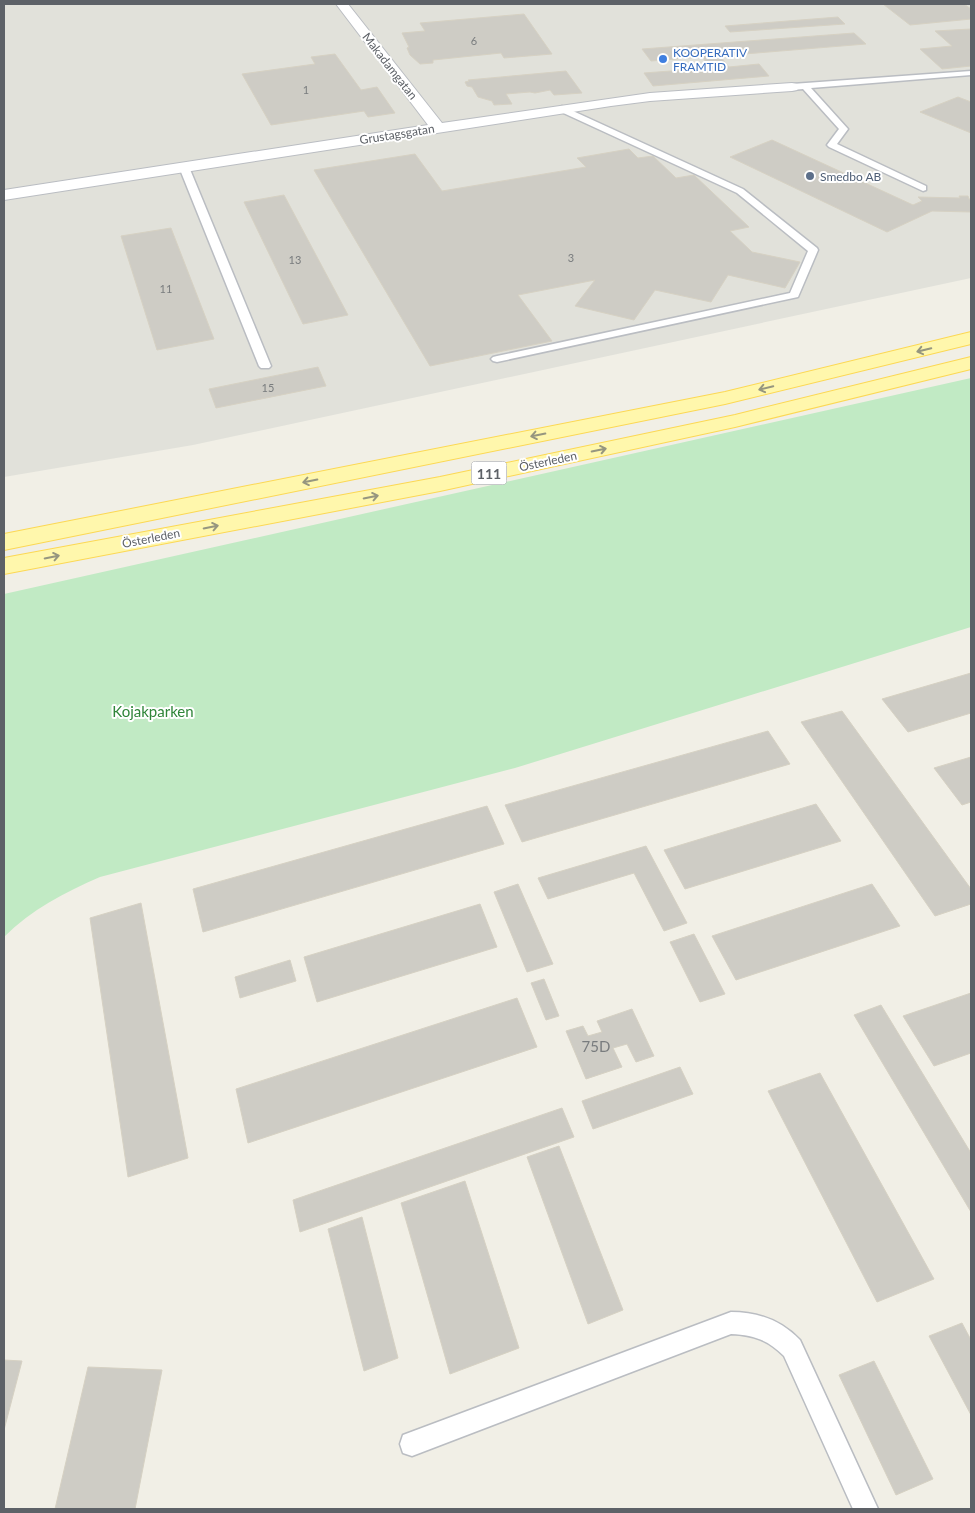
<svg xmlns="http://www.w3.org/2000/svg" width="975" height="1513" font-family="Lato,sans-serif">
	<rect width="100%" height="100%" fill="#f1efe6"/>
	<!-- industrial -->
	<path fill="#e1e1da" d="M 4,4 L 971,4 L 971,278 L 193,445 L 4,477 Z"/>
	<!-- green -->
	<path fill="#c1eac4" d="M 971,378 L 971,627 L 515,768 L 100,877 C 65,892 31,910 4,937 L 4,594 Z"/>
	<!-- building -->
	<path fill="#ceccc5" stroke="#d6d1c3" d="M 883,4 L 964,4 L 971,9 L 971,19 L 910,25 Z
		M 524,14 L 552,54 L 504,58 L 501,53 L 433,60 L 433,63 L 420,64 L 410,55 L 407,48 L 409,47 L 402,33 L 425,31 L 420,23 Z
		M 838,17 L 845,24 L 730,32 L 725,26 Z
		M 971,29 L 971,66 L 942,69 L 920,49 L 952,46 L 935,31 Z
		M 854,33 L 866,44 L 720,56 L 729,67 L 759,64 L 769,76 L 653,86 L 644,73 L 711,68 L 702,57 L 651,61 L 642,49 Z
		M 335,54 L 361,90 L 377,87 L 395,113 L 368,117 L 364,111 L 271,125 L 242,74 L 315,64 L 311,57 Z
		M 566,71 L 582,93 L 554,95 L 550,90 L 535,93 L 530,92 L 506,94 L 512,104 L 494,105 L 492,101 L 478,97 L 472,87 L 467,86 L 465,82 L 469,81 L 468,80 Z
		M 958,97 L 971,102 L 971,133 L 920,112 Z
		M 772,140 L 913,205 L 922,201 L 918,197 L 960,198 L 959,196 L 968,196 L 969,199 L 971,199 L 971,212 L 932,211 L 887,232 L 730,157 Z
		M 629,149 L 638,158 L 653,156 L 676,178 L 694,175 L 749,227 L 730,231 L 752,252 L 800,262 L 785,288 L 728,275 L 711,302 L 655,290 L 634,320 L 575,306 L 595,280 L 518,295 L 552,341 L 430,366 L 314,170 L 415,154 L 442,191 L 586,167 L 577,158 Z
		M 284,195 L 348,315 L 303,324 L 244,202 Z
		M 171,228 L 214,339 L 157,350 L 121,236 Z
		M 318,367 L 326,386 L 216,408 L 209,389 Z
		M 971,673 L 971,713 L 908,732 L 882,699 Z
		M 842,711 L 971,889 L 971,904 L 935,916 L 801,722 Z
		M 768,731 L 790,764 L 522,842 L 505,805 Z
		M 971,757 L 971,802 L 962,805 L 934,768 Z
		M 816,804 L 841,841 L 685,889 L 664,850 Z
		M 487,806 L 504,844 L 203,932 L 193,889 Z
		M 646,846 L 687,923 L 664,931 L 634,873 L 548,899 L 538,878 Z
		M 518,884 L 553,964 L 527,972 L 494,892 Z
		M 872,884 L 900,926 L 736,980 L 712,936 Z
		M 141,903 L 188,1158 L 128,1177 L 90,918 Z
		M 480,904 L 497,947 L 317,1002 L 304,957 Z
		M 694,934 L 725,994 L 700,1002 L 670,942 Z
		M 290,960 L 296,981 L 240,998 L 235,977 Z
		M 544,979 L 559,1016 L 546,1020 L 531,983 Z
		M 971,993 L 971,1053 L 934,1066 L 903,1016 Z
		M 517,998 L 537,1047 L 248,1143 L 236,1089 Z
		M 881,1005 L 971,1153 L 971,1212 L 854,1015 Z
		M 632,1009 L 654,1056 L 636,1062 L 627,1044 L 613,1048 L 622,1067 L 586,1079 L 566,1031 L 583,1026 L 588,1036 L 602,1032 L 597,1021 Z
		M 680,1067 L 693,1094 L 593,1129 L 582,1101 Z
		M 820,1073 L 934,1279 L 877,1302 L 768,1091 Z
		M 562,1108 L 574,1137 L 300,1232 L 293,1200 Z
		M 559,1146 L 623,1310 L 588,1324 L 527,1157 Z
		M 465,1181 L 519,1348 L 450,1374 L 401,1203 Z
		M 362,1217 L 398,1358 L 364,1371 L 328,1229 Z
		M 962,1323 L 971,1340 L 971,1415 L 929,1336 Z
		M 4,1360 L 22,1361 L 4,1430 Z
		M 874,1361 L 933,1479 L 896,1495 L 839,1375 Z
		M 88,1367 L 162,1370 L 135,1509 L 55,1509 Z"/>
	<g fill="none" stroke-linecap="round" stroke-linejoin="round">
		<!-- service casing -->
		<g stroke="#babdc2" stroke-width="3">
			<path id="service" d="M 971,71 L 971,75 L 811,88 L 848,129 L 837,144 L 926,186 L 926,190 L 923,191 L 829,147 L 827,145 L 839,129 L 803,89 L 792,90 L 788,87 L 792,84 Z
				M 562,106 L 743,189 L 817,248 L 818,250 L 798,297 L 497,362 L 493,361 L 491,359 L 493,357 L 497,356 L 790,293 L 808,251 L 737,193 L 559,111 L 558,109 Z
				M 184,164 L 189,167 L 271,366 L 269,368 L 261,368 L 259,366 L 179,167 Z
				M 731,1312 C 758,1312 781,1320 800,1340 L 878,1509 L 853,1509 L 784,1356 C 768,1340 754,1335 731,1334 L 412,1456 L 403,1453 L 400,1444 L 403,1435 Z"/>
		</g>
		<!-- minor casing -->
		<g stroke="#babdc2" stroke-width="2">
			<path id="minor" d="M 336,4 L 348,4 L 442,123 L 650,93 L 792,83 L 797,84 L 799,87 L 797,90 L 792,91 L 650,101 L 611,106 L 4,200 L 4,190 L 428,125 Z"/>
		</g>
		<!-- primary casing -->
		<g stroke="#fcd854" stroke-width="2">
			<path id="primary" d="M 971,332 L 971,344 L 725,404 L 4,550 L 4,534 L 725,392 Z
				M 971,357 L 971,369 L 735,427 L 440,491 L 4,574 L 4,558 L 440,477 L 735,415 Z"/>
		</g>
		<!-- service -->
		<use href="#service" fill="#fff" fill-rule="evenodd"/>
		<!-- minor -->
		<use href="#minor" fill="#fff" fill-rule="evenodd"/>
		<!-- primary -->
		<use href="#primary" fill="#fff7ac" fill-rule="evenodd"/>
	</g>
	<!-- one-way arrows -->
	<defs><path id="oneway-shaft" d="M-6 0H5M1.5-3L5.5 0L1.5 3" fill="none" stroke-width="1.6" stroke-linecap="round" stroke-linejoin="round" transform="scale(1.25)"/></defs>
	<g stroke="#96967f">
		<use href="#oneway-shaft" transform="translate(924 350) rotate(166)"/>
		<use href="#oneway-shaft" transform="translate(766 388) rotate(166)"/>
		<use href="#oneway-shaft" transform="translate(538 435) rotate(169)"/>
		<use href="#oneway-shaft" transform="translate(599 450) rotate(-12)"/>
		<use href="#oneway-shaft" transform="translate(310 481) rotate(169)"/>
		<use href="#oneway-shaft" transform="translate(371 497) rotate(-11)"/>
		<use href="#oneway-shaft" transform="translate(211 527) rotate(-11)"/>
		<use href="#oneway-shaft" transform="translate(52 557) rotate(-11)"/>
	</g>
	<!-- markers -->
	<circle fill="#3f7fe0" stroke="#fff" stroke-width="2" cx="663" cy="59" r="5"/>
	<circle fill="#5c6f8a" stroke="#fff" stroke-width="2" cx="810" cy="176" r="5"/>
	<g text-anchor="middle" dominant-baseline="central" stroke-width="4" stroke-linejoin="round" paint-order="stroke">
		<!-- far-number labels -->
		<g font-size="11" fill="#797c7e">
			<text x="474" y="40">6</text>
			<text x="306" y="89">1</text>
			<text x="571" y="257">3</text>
			<text x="295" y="259">13</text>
			<text x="166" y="288">11</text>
			<text x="268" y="387">15</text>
		</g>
		<!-- far-shop labels -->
		<g font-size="12" fill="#366cbe" stroke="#fff" text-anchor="start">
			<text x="673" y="52">KOOPERATIV<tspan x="673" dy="14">FRAMTID</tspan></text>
		</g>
		<!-- far-street labels -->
		<g font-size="12" fill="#5d6167" stroke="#fff">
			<text transform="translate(390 66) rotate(52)">Makadamgatan</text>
			<text transform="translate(397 134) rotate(-9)">Grustagsgatan</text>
			<text transform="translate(548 461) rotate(-12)">Österleden</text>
			<text transform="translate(151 538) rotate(-11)">Österleden</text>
		</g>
		<!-- far-service labels -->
		<g font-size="12" fill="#4e5e75" stroke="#fff" text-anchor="start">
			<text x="820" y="176">Smedbo AB</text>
		</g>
		<!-- shield labels -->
		<rect fill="#fff" stroke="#8e9095" stroke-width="1" x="471.5" y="461.5" width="35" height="23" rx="4"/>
		<g font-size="14" font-weight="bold" fill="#5d6167">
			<text x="489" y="473">111</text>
		</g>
		<!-- park labels -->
		<g font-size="15" fill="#2f8539" stroke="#fff">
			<text x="153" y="711">Kojakparken</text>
		</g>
		<!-- near-number labels -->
		<g font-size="15" fill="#797c7e">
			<text x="596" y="1046">75D</text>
		</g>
	</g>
	<!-- border -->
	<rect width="975" height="1513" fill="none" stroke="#5d6167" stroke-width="10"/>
</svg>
